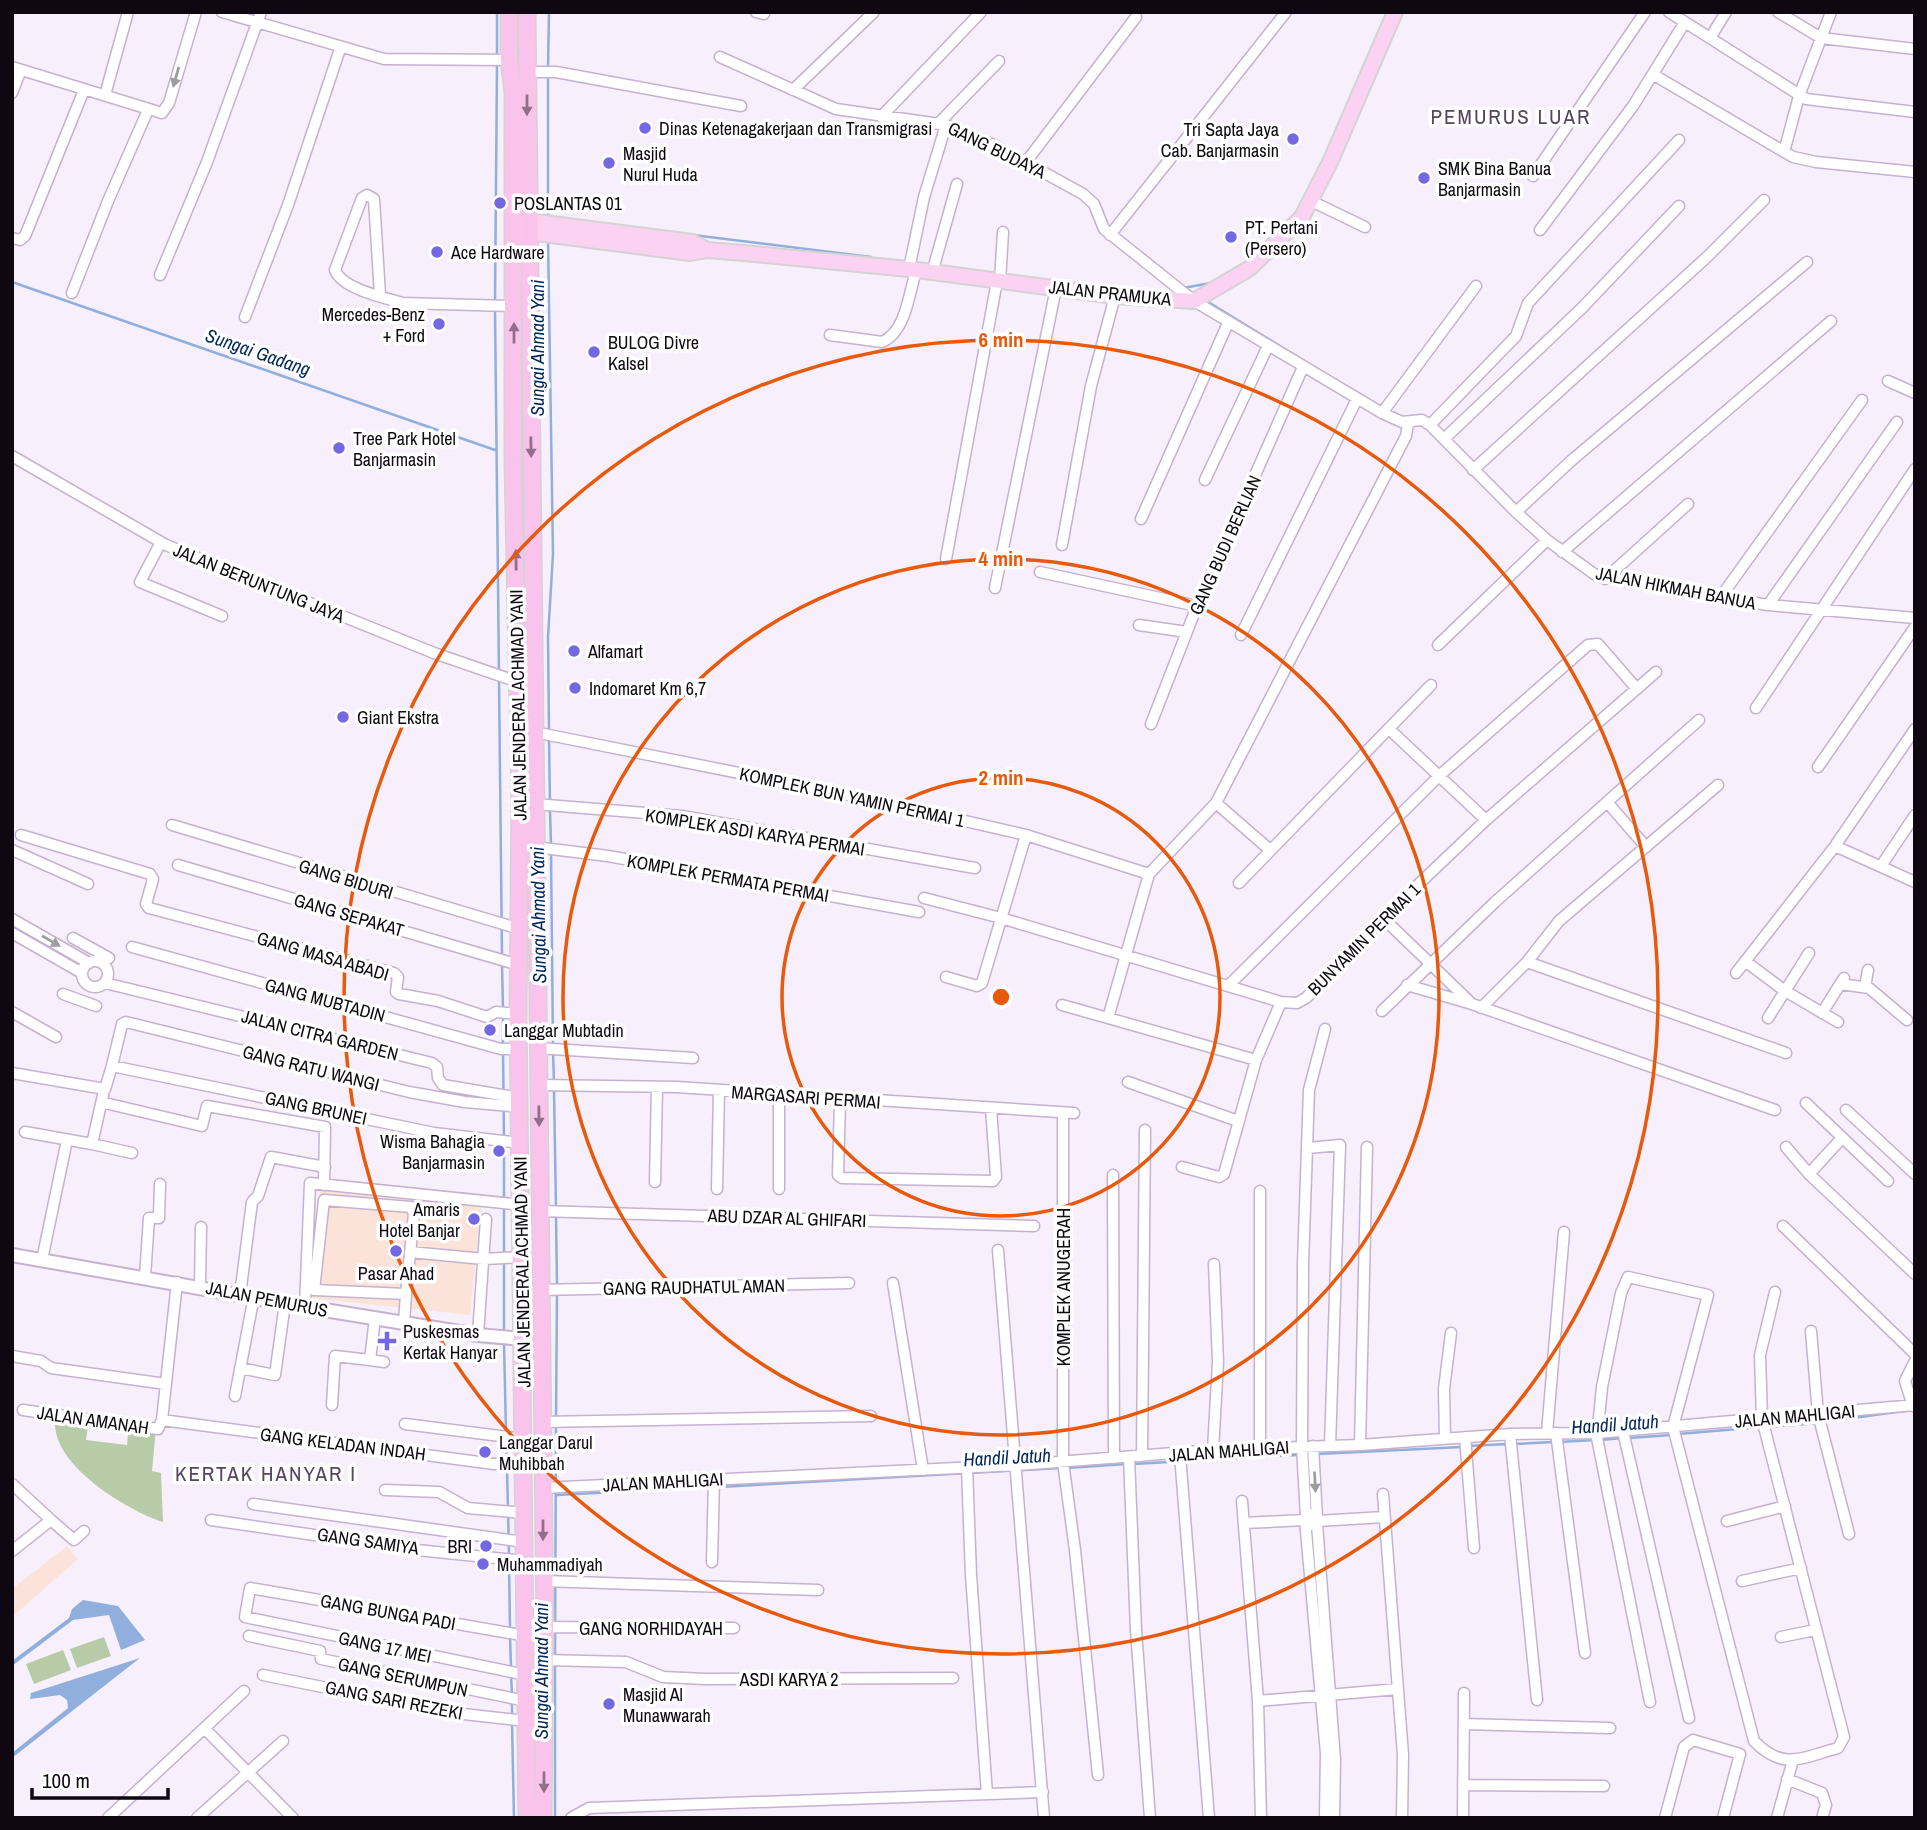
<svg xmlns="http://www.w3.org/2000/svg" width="1927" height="1830" font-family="'Archivo Narrow',sans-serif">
	<rect width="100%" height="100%" fill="#f7effc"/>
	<!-- commercial -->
	<path fill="#fbe3d9" d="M 321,1188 L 481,1205 L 470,1315 L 310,1298 Z
		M 67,1546 L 78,1559 L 12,1617 L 12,1589 Z"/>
	<!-- green -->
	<path fill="#b7cba8" d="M 56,1415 L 89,1418 L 86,1440 L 127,1445 L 129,1423 L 156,1428 L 152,1471 L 161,1473 L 163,1522 C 126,1510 45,1461 56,1415 Z
		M 104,1637 L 111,1656 L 77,1668 L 70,1649 Z
		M 63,1650 L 71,1670 L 34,1684 L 26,1664 Z"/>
	<!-- water -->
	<path fill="#90afdc" d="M 83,1600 L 118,1606 L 145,1640 L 121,1650 L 109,1615 L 73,1620 L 12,1666 L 12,1661 L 69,1618 L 72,1609 Z
		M 140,1658 L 12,1758 L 12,1753 L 68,1708 L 67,1700 L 60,1695 L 30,1699 L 31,1693 Z"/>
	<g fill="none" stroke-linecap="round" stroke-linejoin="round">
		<!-- stream -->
		<path stroke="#90afdc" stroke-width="2.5" d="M 497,58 L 497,12
			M 548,68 L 549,12
			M 548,219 L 548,75
			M 693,235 L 871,257
			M 548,239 L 553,554 L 548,637 L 549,733
			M 12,282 L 495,450
			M 1183,288 L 1211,283
			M 1205,300 L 1340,383
			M 495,303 L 497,64
			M 495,309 L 499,674
			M 499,680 L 502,957
			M 549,740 L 550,803
			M 550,810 L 551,845
			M 551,852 L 553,1044
			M 502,964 L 503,1010
			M 503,1016 L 503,1045
			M 503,1051 L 504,1139
			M 553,1051 L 554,1083
			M 554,1090 L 556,1209
			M 504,1199 L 504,1146
			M 556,1216 L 557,1286
			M 504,1255 L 504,1205
			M 504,1332 L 504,1261
			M 504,1342 L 506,1433
			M 556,1419 L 557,1293
			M 1824,1422 L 1911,1410
			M 1769,1427 L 1818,1423
			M 1678,1434 L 1762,1427
			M 1629,1438 L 1671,1435
			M 506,1440 L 507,1461
			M 1601,1440 L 1622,1438
			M 1559,1442 L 1595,1440
			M 1514,1444 L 1553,1442
			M 1468,1446 L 1507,1444
			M 1318,1454 L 1462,1447
			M 1133,1464 L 1297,1455
			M 507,1468 L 509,1555
			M 1067,1468 L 1126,1464
			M 719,1487 L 1060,1468
			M 557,1495 L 708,1487
			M 509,1562 L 510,1629
			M 510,1636 L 511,1667
			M 555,1657 L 556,1426
			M 511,1674 L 512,1695
			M 512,1702 L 512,1716
			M 512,1723 L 514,1818
			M 555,1818 L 555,1664"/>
		<!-- minor casing -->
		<g stroke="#c5b1d0" stroke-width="13">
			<path id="minor" d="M 222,12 L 384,59 L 509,60
				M 756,12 L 764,14
				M 1669,12 L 1806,99 L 1915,112
				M 1778,12 L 1821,38 L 1915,49
				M 1710,38 L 1726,12
				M 720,57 L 836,109 L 946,125 L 994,145 L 1083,194 L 1094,204 L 1104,229 L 1194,301 L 1382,413 L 1402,422 L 1422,420 L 1430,425 L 1516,512 L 1547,540 L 1597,576 L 1768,605 L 1915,618
				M 12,67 L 162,113 L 169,103 L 196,12
				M 527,72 L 556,72 L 741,106
				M 1654,75 L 1793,157 L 1816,162 L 1915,172
				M 793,90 L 874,12
				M 12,93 L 21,70
				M 105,95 L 128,12
				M 881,117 L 981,12
				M 939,123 L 999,61
				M 1784,152 L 1799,96 L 1831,12
				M 1026,162 L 1136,17
				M 1533,176 L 1645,12
				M 1311,201 L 1365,227
				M 1540,230 L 1633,106 L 1685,22
				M 1110,235 L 1286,12
				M 12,238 L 20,240 L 25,236 L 84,90
				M 909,269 L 924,197 L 946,125
				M 932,273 L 957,184
				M 160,275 L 207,162 L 261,12
				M 1000,281 L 1003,232
				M 72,293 L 108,201 L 148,110
				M 380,295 L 374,199 L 367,195 L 362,198 L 335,270 C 342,289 385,298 403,303 L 514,306
				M 245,317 L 288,205 L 340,49
				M 830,335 L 882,342 C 906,332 909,293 916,271
				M 1888,381 L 1915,393
				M 1382,413 L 1476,286
				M 1430,425 L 1516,336 L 1528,303 L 1679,140
				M 1445,438 L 1582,308 L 1679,206
				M 12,456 L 166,545 L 434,653 L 518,682
				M 1473,470 L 1707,257 L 1764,200
				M 1205,480 L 1268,346
				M 1516,512 L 1572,460 L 1807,262
				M 1141,519 L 1228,323
				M 161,542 L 140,582 L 222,616
				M 1062,545 L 1091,386 L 1115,296
				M 1562,552 L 1831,321
				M 946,559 L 997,281
				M 1040,572 L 1197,606
				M 1605,579 L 1688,504
				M 995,588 L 1056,288
				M 1720,598 L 1862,400
				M 1768,605 L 1897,422
				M 1139,625 L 1187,632
				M 1241,635 L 1357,399
				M 1438,645 L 1547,540
				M 1756,708 L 1915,469
				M 1151,724 L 1197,606 L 1303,367
				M 1389,729 L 1486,820
				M 534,732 L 869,799 L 1026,835 L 1149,874 L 1216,803 L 1270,850
				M 1818,767 L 1915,627
				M 1607,802 L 1646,847
				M 1216,803 L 1406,436 L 1408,424
				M 535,804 L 682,816 L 975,868
				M 172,825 L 520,929
				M 21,835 L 150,874 L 153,879 L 146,904 L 149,908 L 394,973 L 398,977 L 396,992 L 399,994 L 438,1001 L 487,1017 L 496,1012 L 518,1014
				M 1835,846 L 1915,882
				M 535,847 L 608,856 L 919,912
				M 12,850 L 88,884
				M 178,865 L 519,965
				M 1881,866 L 1915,815
				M 1149,874 L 1108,1018 L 1256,1060
				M 1239,883 L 1431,685
				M 924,898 L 1001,918 L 1281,1002 L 1297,1003 L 1306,998 L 1383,918 L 1486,820 L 1656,672
				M 1383,918 L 1469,1001
				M 12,919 L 89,963
				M 12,933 L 82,973
				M 73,938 L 109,958
				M 132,947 L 501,1049 L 519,1049
				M 1745,961 L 1785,991 L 1838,1022
				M82 974a13 13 0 1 1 26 0a13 13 0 1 1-26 0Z
				M 1527,962 L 1786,1053
				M 1736,973 L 1835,846 L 1915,729
				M 946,977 L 977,986 L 982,983 L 1026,835
				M 105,983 L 432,1063 L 437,1067 L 438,1078 L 443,1085 L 520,1098
				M 1840,984 L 1869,988 L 1907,1020
				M 1229,985 L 1439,776 L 1588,645 L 1598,644 L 1637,689
				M 1407,985 L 1472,1004 L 1775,1110
				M 1865,987 L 1868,970
				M 63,994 L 96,1006
				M 1062,1005 L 1108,1018
				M 1481,1008 L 1527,962 L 1559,921 L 1718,785
				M 1382,1011 L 1495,902 L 1699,720
				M 12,1012 L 56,1037
				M 1822,1013 L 1844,978
				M 1768,1018 L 1809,953
				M 537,1048 L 693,1058
				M 112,1066 L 122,1024 L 126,1022 L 409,1092 L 465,1102 L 520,1107
				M 12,1073 L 105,1089 L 112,1066 L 434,1133 L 521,1143
				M 1128,1082 L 1238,1121
				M 538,1085 L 677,1087 L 1074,1113
				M 840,1100 L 838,1175 L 842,1178 L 993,1181 L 996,1177 L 991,1108
				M 105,1103 L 202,1126 L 207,1106 L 325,1127 L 324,1185
				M 1806,1103 L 1888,1181
				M 1846,1110 L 1915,1174
				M 1063,1113 L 1063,1462 L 1075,1550 L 1098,1775
				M 25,1132 L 92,1144 L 103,1095
				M 92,1144 L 132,1153
				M 1786,1147 L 1809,1174 L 1915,1274
				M 1308,1148 L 1340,1145 L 1330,1446
				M 1182,1167 L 1219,1177 L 1224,1174 L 1256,1060 L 1281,1002
				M 1809,1174 L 1842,1138
				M 1113,1175 L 1114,1458
				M 655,1182 L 657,1087
				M 717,1189 L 719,1090
				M 779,1189 L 779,1095
				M 1260,1191 L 1260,1448
				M 324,1200 L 411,1207 L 414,1214 L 406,1294 L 314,1290 Z
				M 540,1211 L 1034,1226
				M 1783,1226 L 1915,1354
				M 998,1250 L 1044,1818
				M 410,1252 L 484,1259 L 522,1257
				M 42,1260 L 67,1140
				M 145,1277 L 149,1218 L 159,1218 L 160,1184
				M 893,1283 L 923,1470
				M 200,1286 L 201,1227
				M 540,1290 L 849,1283
				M 240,1295 L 252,1202 L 258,1196 L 271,1157 L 325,1167
				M 305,1307 L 310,1183 L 523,1205
				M 404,1323 L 406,1294
				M 1811,1331 L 1818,1414 L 1849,1534
				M 478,1335 L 486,1219
				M 12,1356 L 41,1361 L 51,1368 L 166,1384
				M 370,1360 L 384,1362
				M 240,1368 L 275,1375 L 285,1303
				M 235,1396 L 254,1296
				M 332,1405 L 335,1356 L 370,1360 L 375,1318
				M 1913,1406 L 1905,1381 L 1915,1361
				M 23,1410 L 158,1429 L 162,1420 L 177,1282
				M 162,1420 L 494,1464 L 524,1464
				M 542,1422 L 871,1416
				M 405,1424 L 524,1439
				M 1623,1431 L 1689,1718
				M 1547,1433 L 1564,1232
				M 1556,1433 L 1585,1653
				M 1510,1434 L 1537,1700
				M 1465,1437 L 1474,1548
				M 1445,1438 L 1444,1389 L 1451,1333
				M 1360,1445 L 1367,1147
				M 1313,1446 L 1317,1518
				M 1213,1450 L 1218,1362 L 1214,1264
				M 1180,1455 L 1209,1818
				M 1142,1456 L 1145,1130
				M 1129,1457 L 1136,1630 L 1150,1818
				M 967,1468 L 971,1575 L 987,1794
				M 12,1484 L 51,1520 L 12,1551
				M 543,1488 L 1018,1465 L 1213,1450 L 1360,1445 L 1510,1434 L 1597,1433 L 1915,1405
				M 385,1490 L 439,1492 L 468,1508 L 523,1513
				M 1383,1494 L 1403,1755 L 1402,1818
				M 1242,1501 L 1258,1701 L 1261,1818
				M 253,1504 L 524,1542
				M 1306,1517 L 1302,1447 L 1303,1264 L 1309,1090 L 1325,1029
				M 51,1520 L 74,1540 L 84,1531
				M 211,1520 L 417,1550 L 524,1561
				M 1318,1521 L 1384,1517
				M 1727,1521 L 1785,1506
				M 1244,1523 L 1305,1520
				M 1317,1524 L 1335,1760 L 1334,1818
				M 1307,1525 L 1317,1524 L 1315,1516 L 1310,1514 L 1305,1520 L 1326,1753 L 1325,1818
				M 712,1562 L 714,1480
				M 543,1581 L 818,1590
				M 1742,1581 L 1801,1568
				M 527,1627 L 734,1628
				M 249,1636 L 320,1651 L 321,1659 L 526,1701
				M 1781,1637 L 1815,1630
				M 544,1660 L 626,1662 L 663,1677 L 705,1679 L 953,1678
				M 263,1675 L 446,1712 L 526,1721
				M 526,1675 L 245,1617 L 250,1588 L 527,1636
				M 1258,1701 L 1398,1689
				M 1650,1702 L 1597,1438 L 1602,1387 L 1621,1293 L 1628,1277 L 1708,1295 L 1673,1427 L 1754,1741 C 1783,1771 1801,1758 1838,1748 L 1844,1737 L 1762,1419 L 1760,1355 L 1775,1292
				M 1464,1724 L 1610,1728
				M 205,1729 L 293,1818
				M 1787,1779 L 1822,1793 L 1826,1805 L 1822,1818
				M 1463,1785 L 1604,1786
				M 108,1818 L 244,1691
				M 197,1818 L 283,1741
				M 571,1818 L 589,1808 L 1043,1792
				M 1463,1818 L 1464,1693
				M 1665,1818 L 1684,1747 L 1693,1740 L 1740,1754 L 1723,1818
				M 1777,1818 L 1793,1760"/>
		</g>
		<!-- tertiary casing -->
		<g stroke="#c5b1d0" stroke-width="16">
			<path id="tertiary" d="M 12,1255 L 312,1308 L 478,1335 L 523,1339"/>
		</g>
		<!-- primary casing -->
		<g stroke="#d4d3d4" stroke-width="18">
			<path id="primary" d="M 513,219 L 692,242 L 707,250
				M 520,231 L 690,253 L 707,250 L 744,253 L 909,269 L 1115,296 L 1194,301 L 1250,268 L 1302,217 L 1331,160 L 1395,12"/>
		</g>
		<!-- trunk casing -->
		<g stroke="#d4d3d4" stroke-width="19">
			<path id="trunk" d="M 509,12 L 509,60 L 513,91 L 513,464 L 520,803 L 518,1014 L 527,1818
				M 527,12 L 545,1628 L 543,1818"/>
		</g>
		<!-- minor -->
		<use href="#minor" stroke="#fff" stroke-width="10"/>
		<!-- tertiary -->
		<use href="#tertiary" stroke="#fff" stroke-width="12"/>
		<!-- primary -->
		<use href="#primary" stroke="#fbd2f1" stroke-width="14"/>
		<!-- trunk -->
		<use href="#trunk" stroke="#fac3ec" stroke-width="16"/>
	</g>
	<!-- one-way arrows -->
	<defs><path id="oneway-solid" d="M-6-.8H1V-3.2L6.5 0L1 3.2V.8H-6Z" transform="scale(1.75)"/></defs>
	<g fill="#9f9ca0">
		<use href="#oneway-solid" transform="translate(176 77) rotate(106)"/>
		<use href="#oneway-solid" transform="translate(51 941) rotate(30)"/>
		<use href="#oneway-solid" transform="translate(1315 1482) rotate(87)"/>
	</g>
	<g fill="#906f8a">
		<use href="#oneway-solid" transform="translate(527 105) rotate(90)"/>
		<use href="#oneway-solid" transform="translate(514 333) rotate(-90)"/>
		<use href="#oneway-solid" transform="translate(531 447) rotate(89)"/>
		<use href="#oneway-solid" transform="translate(516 560) rotate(-91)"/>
		<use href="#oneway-solid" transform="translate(539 1116) rotate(89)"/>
		<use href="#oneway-solid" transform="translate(543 1530) rotate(90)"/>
		<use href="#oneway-solid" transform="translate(544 1782) rotate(90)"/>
	</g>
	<!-- distance rings -->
	<g fill="none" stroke="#e8590c" stroke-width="3.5">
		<circle cx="1001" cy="997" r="219"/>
		<circle cx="1001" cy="997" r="438"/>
		<circle cx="1001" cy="997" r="657"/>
	</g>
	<!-- markers -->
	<g fill="#7467e2" stroke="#fff" stroke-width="2.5">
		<circle cx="645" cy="128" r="7"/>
		<circle cx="1293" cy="139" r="7"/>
		<circle cx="609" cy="163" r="7"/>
		<circle cx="1424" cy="178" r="7"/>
		<circle cx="500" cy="203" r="7"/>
		<circle cx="1231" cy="237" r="7"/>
		<circle cx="437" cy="252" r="7"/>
		<circle cx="439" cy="324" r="7"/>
		<circle cx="594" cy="352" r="7"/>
		<circle cx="339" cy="448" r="7"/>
		<circle cx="574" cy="651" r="7"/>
		<circle cx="575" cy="688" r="7"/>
		<circle cx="343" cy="717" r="7"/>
		<circle cx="490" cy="1030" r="7"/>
		<circle cx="499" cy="1151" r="7"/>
		<circle cx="474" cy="1219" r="7"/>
		<circle cx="396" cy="1251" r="7"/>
		<path d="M383.5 1330.5h7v7h7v7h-7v7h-7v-7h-7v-7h7z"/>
		<circle cx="485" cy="1452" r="7"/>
		<circle cx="486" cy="1546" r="7"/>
		<circle cx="483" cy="1564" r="7"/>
		<circle cx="609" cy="1704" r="7"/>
	</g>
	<g text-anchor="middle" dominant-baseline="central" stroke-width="7" stroke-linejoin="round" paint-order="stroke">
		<!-- poi labels -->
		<g font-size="18" fill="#0f0812" stroke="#fff" text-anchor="start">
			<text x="659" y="128">Dinas Ketenagakerjaan dan Transmigrasi</text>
			<text x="1279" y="129" text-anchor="end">Tri Sapta Jaya<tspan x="1279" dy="21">Cab. Banjarmasin</tspan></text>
			<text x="623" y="153">Masjid<tspan x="623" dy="21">Nurul Huda</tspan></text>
			<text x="1438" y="168">SMK Bina Banua<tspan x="1438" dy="21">Banjarmasin</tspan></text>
			<text x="514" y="203">POSLANTAS 01</text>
			<text x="1245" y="227">PT. Pertani<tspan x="1245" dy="21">(Persero)</tspan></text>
			<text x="451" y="252">Ace Hardware</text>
			<text x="425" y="314" text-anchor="end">Mercedes-Benz<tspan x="425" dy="21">+ Ford</tspan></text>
			<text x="608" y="342">BULOG Divre<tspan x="608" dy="21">Kalsel</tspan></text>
			<text x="353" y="438">Tree Park Hotel<tspan x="353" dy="21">Banjarmasin</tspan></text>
			<text x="588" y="651">Alfamart</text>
			<text x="589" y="688">Indomaret Km 6,7</text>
			<text x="357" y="717">Giant Ekstra</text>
			<text x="504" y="1030">Langgar Mubtadin</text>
			<text x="485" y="1141" text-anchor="end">Wisma Bahagia<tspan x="485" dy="21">Banjarmasin</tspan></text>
			<text x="460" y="1209" text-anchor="end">Amaris<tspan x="460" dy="21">Hotel Banjar</tspan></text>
			<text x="396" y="1273" text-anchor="middle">Pasar Ahad</text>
			<text x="403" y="1331">Puskesmas<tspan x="403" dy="21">Kertak Hanyar</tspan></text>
			<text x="499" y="1442">Langgar Darul<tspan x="499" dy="21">Muhibbah</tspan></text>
			<text x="472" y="1546" text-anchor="end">BRI</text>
			<text x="497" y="1564">Muhammadiyah</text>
			<text x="623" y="1694">Masjid Al<tspan x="623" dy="21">Munawwarah</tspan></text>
		</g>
		<!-- street labels -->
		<g font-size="18" fill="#0f0812" stroke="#fff">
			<text transform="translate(997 150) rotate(26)">GANG BUDAYA</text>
			<text transform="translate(1110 293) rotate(6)">JALAN PRAMUKA</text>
			<text transform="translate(1225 545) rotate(-66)">GANG BUDI BERLIAN</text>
			<text transform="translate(259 583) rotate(22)">JALAN BERUNTUNG JAYA</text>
			<text transform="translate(1676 588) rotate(11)">JALAN HIKMAH BANUA</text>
			<text transform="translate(518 705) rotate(-91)">JALAN JENDERAL ACHMAD YANI</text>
			<text transform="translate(852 797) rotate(12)">KOMPLEK BUN YAMIN PERMAI 1</text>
			<text transform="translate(755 832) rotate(9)">KOMPLEK ASDI KARYA PERMAI</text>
			<text transform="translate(728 878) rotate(10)">KOMPLEK PERMATA PERMAI</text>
			<text transform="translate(346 879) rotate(17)">GANG BIDURI</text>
			<text transform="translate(349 915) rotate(16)">GANG SEPAKAT</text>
			<text transform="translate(1364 939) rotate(-45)">BUNYAMIN PERMAI 1</text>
			<text transform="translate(323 956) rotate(16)">GANG MASA ABADI</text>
			<text transform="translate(325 1000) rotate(15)">GANG MUBTADIN</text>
			<text transform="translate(320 1035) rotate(14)">JALAN CITRA GARDEN</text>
			<text transform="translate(311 1068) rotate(14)">GANG RATU WANGI</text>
			<text transform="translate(806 1097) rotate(4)">MARGASARI PERMAI</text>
			<text transform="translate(316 1108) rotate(12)">GANG BRUNEI</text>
			<text transform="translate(787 1218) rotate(2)">ABU DZAR AL GHIFARI</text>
			<text transform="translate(522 1272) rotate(-91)">JALAN JENDERAL ACHMAD YANI</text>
			<text transform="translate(694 1287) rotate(-1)">GANG RAUDHATUL AMAN</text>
			<text transform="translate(1063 1287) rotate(-90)">KOMPLEK ANUGERAH</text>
			<text transform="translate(267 1299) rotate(11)">JALAN PEMURUS</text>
			<text transform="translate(1795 1416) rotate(-5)">JALAN MAHLIGAI</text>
			<text transform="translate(93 1420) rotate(8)">JALAN AMANAH</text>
			<text transform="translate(343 1444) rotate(7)">GANG KELADAN INDAH</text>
			<text transform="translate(1229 1451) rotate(-4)">JALAN MAHLIGAI</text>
			<text transform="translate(663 1482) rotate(-3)">JALAN MAHLIGAI</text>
			<text transform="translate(368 1541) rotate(8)">GANG SAMIYA</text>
			<text transform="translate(388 1612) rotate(10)">GANG BUNGA PADI</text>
			<text x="651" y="1628">GANG NORHIDAYAH</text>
			<text transform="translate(385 1647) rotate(12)">GANG 17 MEI</text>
			<text transform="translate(403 1677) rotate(12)">GANG SERUMPUN</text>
			<text x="789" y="1679">ASDI KARYA 2</text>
			<text transform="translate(394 1700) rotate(11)">GANG SARI REZEKI</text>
		</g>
		<!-- water labels -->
		<g font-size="19" font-style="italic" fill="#00265a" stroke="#fff">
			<text transform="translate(537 348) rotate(-90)">Sungai Ahmad Yani</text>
			<text transform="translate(258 352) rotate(19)">Sungai Gadang</text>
			<text transform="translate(538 915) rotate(-91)">Sungai Ahmad Yani</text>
			<text transform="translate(1615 1424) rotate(-4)">Handil Jatuh</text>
			<text transform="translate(1007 1457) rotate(-3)">Handil Jatuh</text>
			<text transform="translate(541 1671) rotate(-90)">Sungai Ahmad Yani</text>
		</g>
		<!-- quarter labels -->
		<g font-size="21" letter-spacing="2" fill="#56455f" stroke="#fff">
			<text x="1511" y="116">PEMURUS LUAR</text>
			<text x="266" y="1473">KERTAK HANYAR I</text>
		</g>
	</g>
	<circle cx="1001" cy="997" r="10" fill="#e8590c" stroke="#fff" stroke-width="3.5"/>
	<g font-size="21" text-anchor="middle" font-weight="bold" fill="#e8590c" stroke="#fff" stroke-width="7" stroke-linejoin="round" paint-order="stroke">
		<text x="1001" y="347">6 min</text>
		<text x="1001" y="566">4 min</text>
		<text x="1001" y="785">2 min</text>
	</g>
	<!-- border -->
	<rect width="1927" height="1830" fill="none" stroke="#0f0812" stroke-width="28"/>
	<!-- scale -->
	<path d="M32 1788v10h136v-10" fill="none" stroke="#0f0812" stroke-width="3.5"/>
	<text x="42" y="1788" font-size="21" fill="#0f0812" stroke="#ffffff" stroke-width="5" paint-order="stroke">100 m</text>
</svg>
